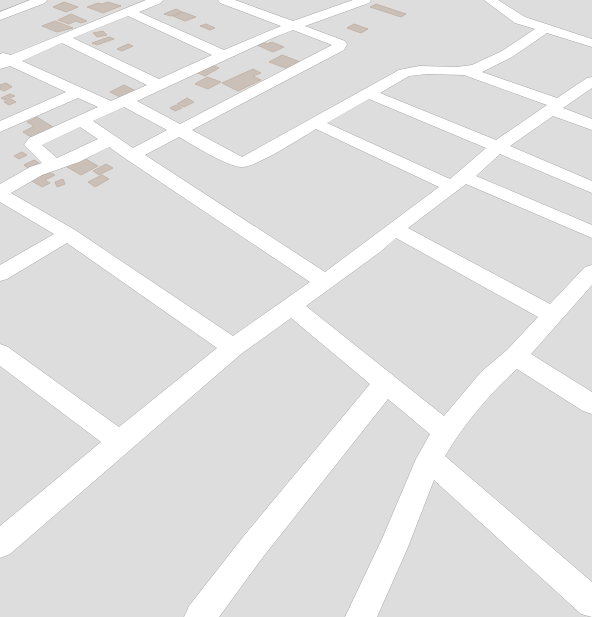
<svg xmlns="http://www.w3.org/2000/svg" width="592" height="617" font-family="'Fira Sans Condensed',sans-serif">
	<rect width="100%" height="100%" fill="#f2eee6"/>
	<!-- residential -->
	<path fill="#dedddd" d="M 0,0 L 592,0 L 592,617 L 0,617 Z"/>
	<!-- building -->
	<path fill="#cac0b8" stroke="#c5b4a7" d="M 64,2 L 78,7 L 66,12 L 53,7 Z
		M 108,2 L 121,6 L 103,13 L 87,7 L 98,3 L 102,4 Z
		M 376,4 L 406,14 L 401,17 L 370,7 Z
		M 176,9 L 182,12 L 171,16 L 164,14 Z
		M 183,12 L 196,17 L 185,21 L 173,16 Z
		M 71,14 L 87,21 L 81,23 L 76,21 L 69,24 L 58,20 Z
		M 55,21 L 73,28 L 57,32 L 42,26 Z
		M 206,24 L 215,28 L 210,30 L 200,26 Z
		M 354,24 L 368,29 L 361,33 L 347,28 Z
		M 103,31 L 107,35 L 97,37 L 93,33 Z
		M 109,37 L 114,39 L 97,45 L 92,43 Z
		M 263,42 L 267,44 L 272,42 L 284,47 L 273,52 L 257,45 Z
		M 128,44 L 133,46 L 122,51 L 117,49 Z
		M 282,55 L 303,63 L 291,70 L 269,62 Z
		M 212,65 L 219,68 L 205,76 L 198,73 Z
		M 253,69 L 261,73 L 253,76 L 261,80 L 238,91 L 222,83 Z
		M 207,77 L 221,82 L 208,89 L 195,84 Z
		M 5,83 L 8,84 L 12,87 L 4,91 L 0,89 L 0,85 Z
		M 124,85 L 138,92 L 124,99 L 110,92 Z
		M 10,94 L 15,96 L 5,100 L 1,98 Z
		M 187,98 L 194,102 L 184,107 L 177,104 Z
		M 11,99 L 16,102 L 9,105 L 4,102 Z
		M 176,105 L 182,108 L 175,111 L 170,108 Z
		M 37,117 L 56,129 L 34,139 L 23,132 L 34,126 L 27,122 Z
		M 22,152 L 27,155 L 19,159 L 14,156 Z
		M 77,154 L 98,166 L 81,175 L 60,163 Z
		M 34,160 L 39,163 L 29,169 L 24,165 Z
		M 106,164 L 113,168 L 99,175 L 93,171 Z
		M 49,172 L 55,175 L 45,180 L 50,183 L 42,187 L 32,181 Z
		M 102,175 L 109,179 L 95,187 L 88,182 Z
		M 63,179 L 65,184 L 57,187 L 55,182 Z"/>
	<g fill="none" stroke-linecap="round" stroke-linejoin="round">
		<!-- minor casing -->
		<g stroke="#a7a7a7" stroke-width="1">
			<path id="minor" d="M 30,0 L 47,0 L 45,3 L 0,20 L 0,12 Z
				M 146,0 L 163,0 L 161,3 L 139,12 L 224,50 L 281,26 L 220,3 L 218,0 L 235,0 L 293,21 L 353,0 L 371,0 L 369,3 L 305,26 L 345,41 L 347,44 L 344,50 L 192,130 L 242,157 L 399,70 L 419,66 L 457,67 L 472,65 L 502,51 L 535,29 L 515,23 L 484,0 L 498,0 L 525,17 L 592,39 L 592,47 L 547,33 L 512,57 L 482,72 L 557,98 L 587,78 L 592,77 L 592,88 L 563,108 L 592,119 L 592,130 L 553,116 L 510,146 L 592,181 L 592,193 L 500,154 L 476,176 L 592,225 L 592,238 L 466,184 L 408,228 L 550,304 L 585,267 L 592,265 L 592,285 L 531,354 L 592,392 L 592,414 L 583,411 L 517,369 C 489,394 464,424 445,456 L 592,582 L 592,617 L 581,614 L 434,480 L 408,547 L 377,617 L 345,617 L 382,539 L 416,459 L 430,434 L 388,399 L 263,557 L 219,617 L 184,617 L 189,606 L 243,537 L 370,384 L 291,318 L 241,354 L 10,554 L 0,558 L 0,526 L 101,442 L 0,366 L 0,344 L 8,347 L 119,427 L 217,348 L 67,243 L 7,279 L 0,281 L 0,265 L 54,234 L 0,202 L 0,184 L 30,167 L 42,163 L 24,145 L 29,138 L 98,107 L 78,98 L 0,132 L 0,121 L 66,92 L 10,66 L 0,69 L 0,54 L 3,53 L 11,55 ZM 128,16 L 212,55 L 159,79 L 73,38 ZM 293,30 L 332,45 L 180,124 L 137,101 L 275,37 ZM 62,43 L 147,85 L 111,101 L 22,61 ZM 427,74 L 464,75 L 547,105 L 496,140 L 380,93 L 409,76 ZM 369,99 L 486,148 L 450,179 L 327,123 ZM 124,107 L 167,130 L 133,148 L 93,121 ZM 80,127 L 98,139 L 57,158 L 42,145 ZM 316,129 L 439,187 L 325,272 L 145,155 L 179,137 C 195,146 224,165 241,167 C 255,168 301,138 316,129 ZM 109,147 L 126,159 L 310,282 L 233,336 L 75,230 L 11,193 L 42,175 L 79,162 ZM 396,238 L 538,317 L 507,350 L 481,372 L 444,416 L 306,306 L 380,252 Z"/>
		</g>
		<!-- minor -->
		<use href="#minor" fill="#fff" fill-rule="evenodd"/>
	</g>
</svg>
